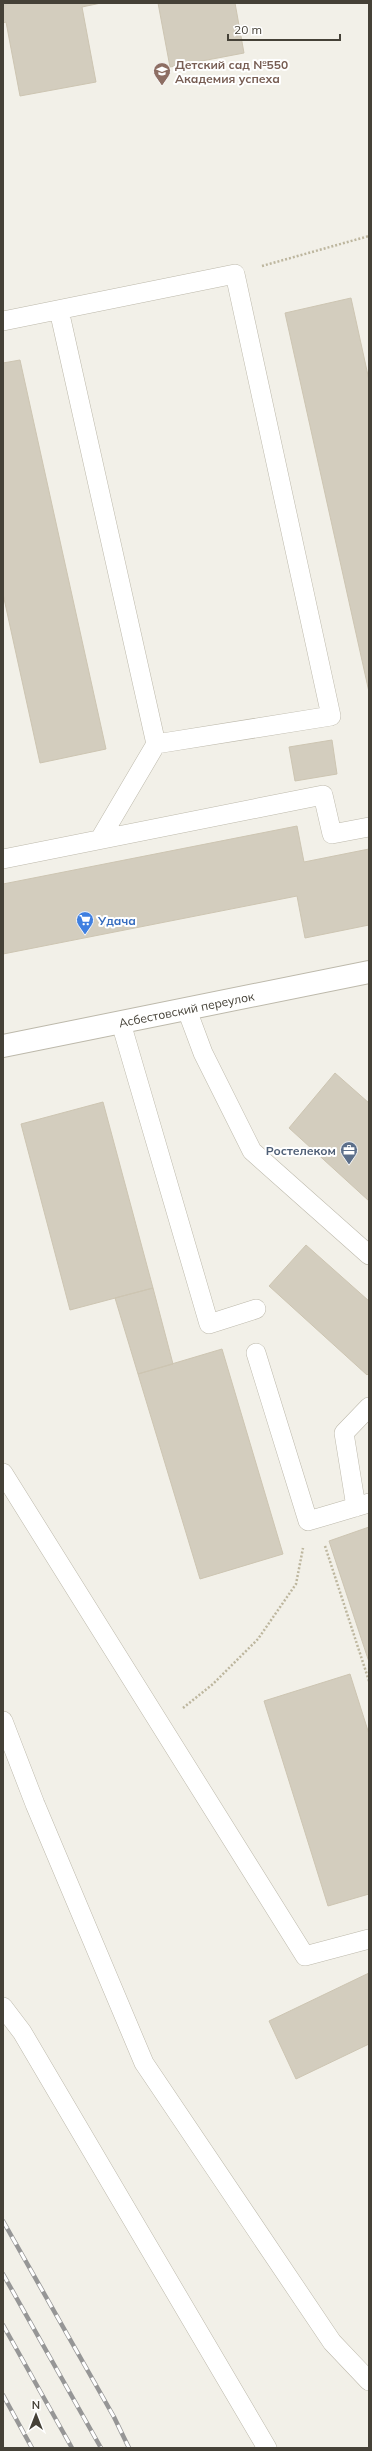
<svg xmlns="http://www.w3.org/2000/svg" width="372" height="2451" font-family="Mulish,sans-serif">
	<rect width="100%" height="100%" fill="#f2f0e8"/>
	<!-- building -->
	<path fill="#d3cdbe" stroke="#cdc5b2" d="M 3,3 L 101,3 L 82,7 L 96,82 L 20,96 L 6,22 L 3,23 Z
		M 158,3 L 235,3 L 244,53 L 170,67 Z
		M 351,298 L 369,380 L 369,692 L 285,313 Z
		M 20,360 L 106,749 L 40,763 L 3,594 L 3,363 Z
		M 332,740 L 337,774 L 295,781 L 289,747 Z
		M 297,826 L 304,862 L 369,849 L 369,925 L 305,938 L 297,896 L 3,954 L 3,884 Z
		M 335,1073 L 369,1103 L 369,1201 L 289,1128 Z
		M 103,1102 L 153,1288 L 70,1310 L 21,1124 Z
		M 306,1245 L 369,1301 L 369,1373 L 367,1375 L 269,1286 Z
		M 153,1288 L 173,1364 L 138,1374 L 115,1298 Z
		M 222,1349 L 283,1554 L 200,1579 L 138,1374 Z
		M 369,1527 L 369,1662 L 329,1541 Z
		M 350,1674 L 369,1734 L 369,1894 L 328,1906 L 264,1701 Z
		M 369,1973 L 369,2044 L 296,2079 L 269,2021 Z"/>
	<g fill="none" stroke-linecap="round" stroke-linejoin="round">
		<!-- lane casing -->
		<g stroke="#bdb9ab" stroke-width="20">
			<path id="lane" d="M 59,310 L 156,744 L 100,839
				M 3,321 L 235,274 L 331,716 L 156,744
				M 3,859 L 323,795 L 332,834 L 369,827
				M 187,1010 L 203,1053 L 252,1151 L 369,1255
				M 121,1023 L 209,1324 L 256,1309
				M 256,1353 L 308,1521 L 369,1503
				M 3,1473 L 305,1956 L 369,1939
				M 356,1507 L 344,1433 L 369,1407
				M 3,1721 L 35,1804 L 144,2063 L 332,2342 L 369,2381
				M 3,2007 L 22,2032 L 267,2448"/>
		</g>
		<!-- street casing -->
		<g stroke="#bdb9ab" stroke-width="24">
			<g id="street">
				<path id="s1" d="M 3,1046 L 369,972"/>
			</g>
		</g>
		<!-- path -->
		<path stroke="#bdb69e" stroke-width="2.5" stroke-dasharray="2 2" stroke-linecap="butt" d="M 262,266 L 369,236
			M 325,1546 L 369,1681
			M 183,1708 L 213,1684 L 258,1639 L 296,1584 L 303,1548"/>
		<!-- lane -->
		<use href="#lane" stroke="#fff" stroke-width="19"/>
		<!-- street -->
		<use href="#street" stroke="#fff" stroke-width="22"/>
		<!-- rail casing -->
		<g stroke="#969696" stroke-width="4.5">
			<path id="rail" d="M 3,2221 L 114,2417 L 129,2448
				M 3,2274 L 101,2448
				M 3,2325 L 72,2448
				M 3,2395 L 32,2448"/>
		</g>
		<!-- rail -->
		<use href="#rail" stroke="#fff" stroke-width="3" stroke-dasharray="9" stroke-linecap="butt"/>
	</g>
	<!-- icons -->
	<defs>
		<g id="school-pin" transform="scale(0.9)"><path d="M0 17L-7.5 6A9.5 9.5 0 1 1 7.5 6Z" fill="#8d6e63" stroke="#fff"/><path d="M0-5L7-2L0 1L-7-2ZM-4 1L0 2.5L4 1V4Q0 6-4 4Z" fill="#fff"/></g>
		<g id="supermarket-pin" transform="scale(0.9)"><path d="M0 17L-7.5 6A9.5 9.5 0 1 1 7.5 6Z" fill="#3f7fe0" stroke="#fff"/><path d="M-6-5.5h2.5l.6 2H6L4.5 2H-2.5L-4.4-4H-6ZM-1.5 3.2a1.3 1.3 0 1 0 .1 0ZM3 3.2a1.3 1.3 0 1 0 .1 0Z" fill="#fff"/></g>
		<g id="office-pin" transform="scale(0.9)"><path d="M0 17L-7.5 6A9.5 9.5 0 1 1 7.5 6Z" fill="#5c6f8a" stroke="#fff"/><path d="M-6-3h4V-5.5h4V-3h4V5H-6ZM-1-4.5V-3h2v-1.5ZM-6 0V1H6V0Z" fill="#fff"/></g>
	</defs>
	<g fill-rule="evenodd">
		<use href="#school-pin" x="162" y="71"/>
		<use href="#supermarket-pin" x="85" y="920"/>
		<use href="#office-pin" x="349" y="1150"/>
	</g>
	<g text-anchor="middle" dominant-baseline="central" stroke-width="4" stroke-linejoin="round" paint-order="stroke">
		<!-- education labels -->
		<g font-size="12" font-weight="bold" fill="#785e54" stroke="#fff" text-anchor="start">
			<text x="175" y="64">Детский сад №550<tspan x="175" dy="14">Академия успеха</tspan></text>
		</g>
		<!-- shop labels -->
		<g font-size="12" font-weight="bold" fill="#366cbe" stroke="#fff" text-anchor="start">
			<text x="98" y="920">Удача</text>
		</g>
		<!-- street labels -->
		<g font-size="12" fill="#454137" stroke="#fff">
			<text stroke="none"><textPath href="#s1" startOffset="187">Асбестовский переулок</textPath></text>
		</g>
		<!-- service labels -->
		<g font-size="12" font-weight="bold" fill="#4e5e75" stroke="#fff" text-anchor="end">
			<text x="336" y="1150">Ростелеком</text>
		</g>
	</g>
	<!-- border -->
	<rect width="372" height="2451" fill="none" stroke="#454137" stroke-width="8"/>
	<!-- north arrow -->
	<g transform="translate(36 2415)" stroke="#ffffff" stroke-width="3" paint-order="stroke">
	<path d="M0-3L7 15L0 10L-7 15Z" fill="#454137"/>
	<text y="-6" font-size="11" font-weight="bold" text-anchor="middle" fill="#454137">N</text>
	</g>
	<!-- scale -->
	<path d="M228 34v6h112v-6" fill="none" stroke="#454137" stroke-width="2"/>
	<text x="234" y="34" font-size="12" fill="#454137" stroke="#ffffff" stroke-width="3" paint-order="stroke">20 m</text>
</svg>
